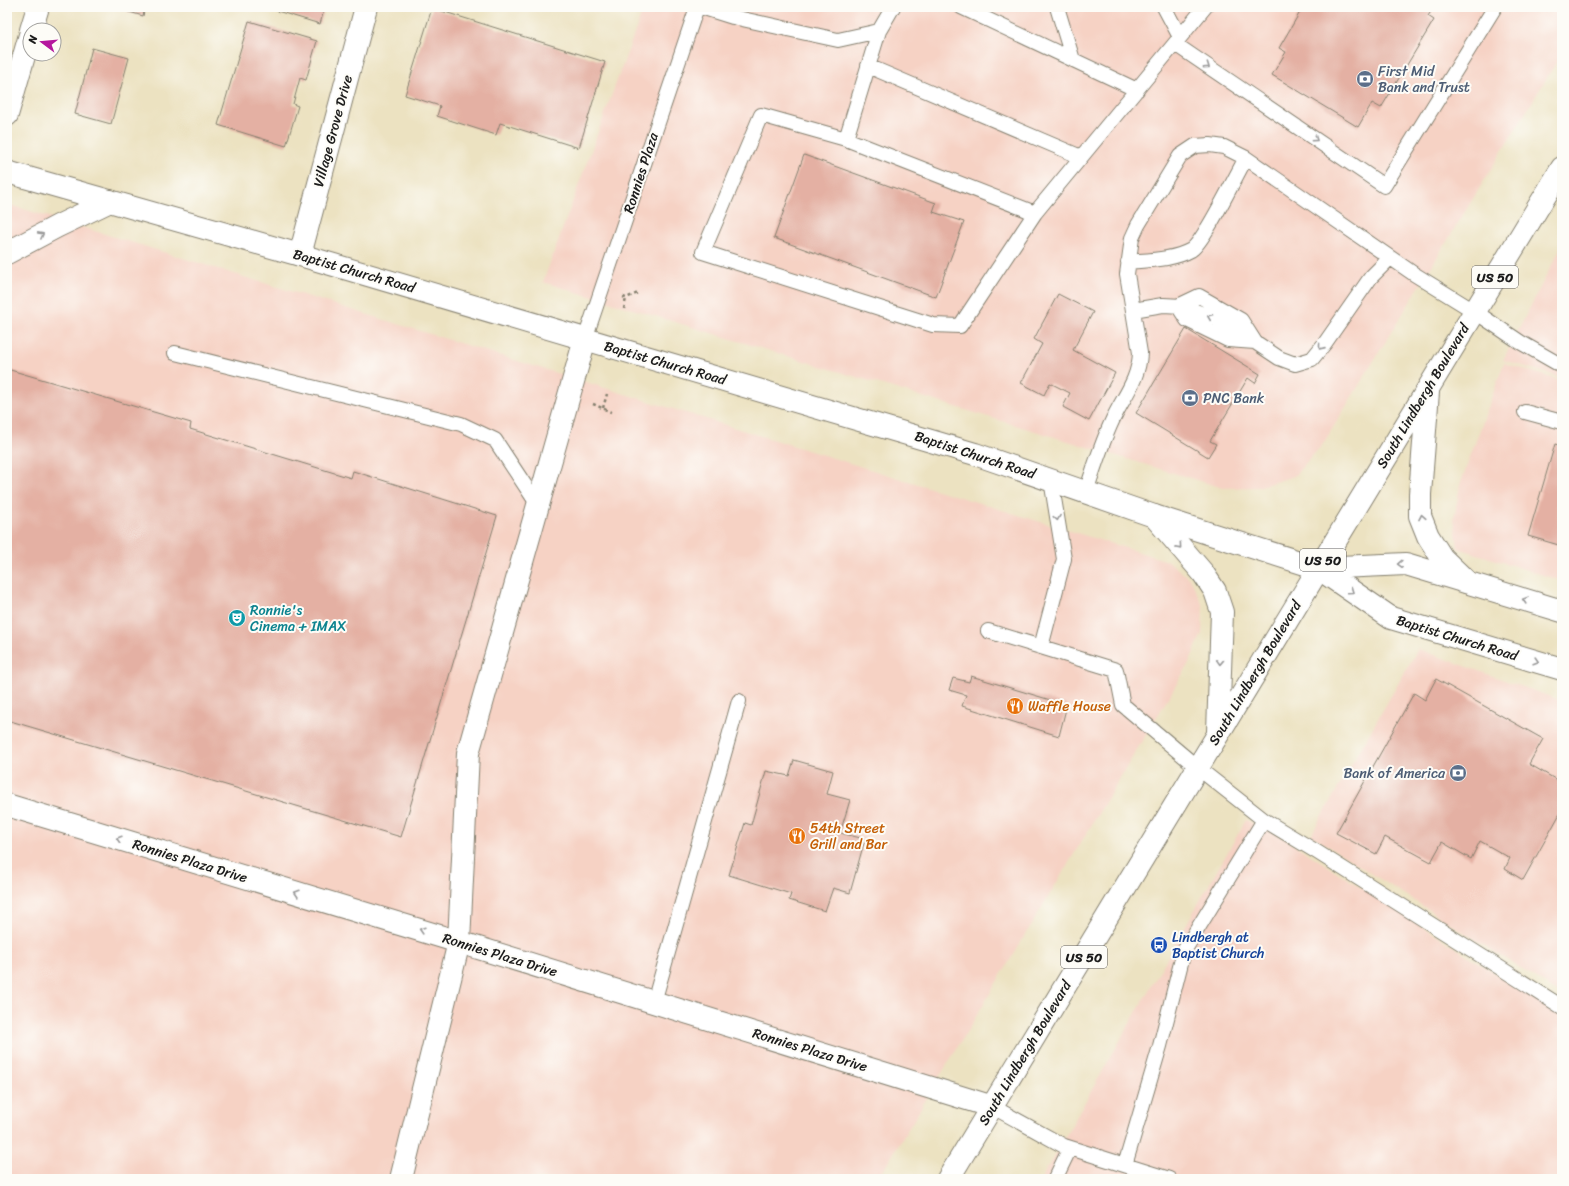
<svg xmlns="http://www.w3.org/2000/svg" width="1569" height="1186" font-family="Sriracha,sans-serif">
	<rect width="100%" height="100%" fill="#fdfcf7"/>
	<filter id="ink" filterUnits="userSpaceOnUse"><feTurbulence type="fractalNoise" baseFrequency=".025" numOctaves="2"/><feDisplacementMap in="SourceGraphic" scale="8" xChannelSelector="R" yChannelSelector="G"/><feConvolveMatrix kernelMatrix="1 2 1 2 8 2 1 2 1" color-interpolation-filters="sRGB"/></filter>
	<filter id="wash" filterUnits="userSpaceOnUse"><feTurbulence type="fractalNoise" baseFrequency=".012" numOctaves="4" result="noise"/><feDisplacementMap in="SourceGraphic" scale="16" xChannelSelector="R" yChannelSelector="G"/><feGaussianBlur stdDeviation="0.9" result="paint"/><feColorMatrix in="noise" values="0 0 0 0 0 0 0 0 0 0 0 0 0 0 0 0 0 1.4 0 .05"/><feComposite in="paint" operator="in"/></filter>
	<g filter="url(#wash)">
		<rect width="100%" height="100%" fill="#ece2c1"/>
		<!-- built -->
		<path fill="#f6d2c4" d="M 644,7 L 1562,7 L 1562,53 L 1323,444 L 1294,476 L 1258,487 L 1223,488 L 543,282 Z
			M 7,204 L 1168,561 L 1191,580 L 1203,606 L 1202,634 L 1188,665 L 878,1179 L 7,1179 Z
			M 1562,245 L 1562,378 L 1503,360 Z
			M 1504,363 L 1562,381 L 1562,581 L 1458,548 L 1454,519 L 1460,485 Z
			M 1418,649 L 1562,701 L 1562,995 L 1311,835 Z
			M 1246,820 L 1276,833 L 1562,1016 L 1562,1179 L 1041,1179 Z"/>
		<g id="blocks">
			<!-- building -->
			<path fill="#e4b0a3" d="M 112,7 L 145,7 L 143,16 Z
				M 264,7 L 325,7 L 320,24 Z
				M 1303,7 L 1434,7 L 1428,16 L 1434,20 L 1381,108 L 1372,103 L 1358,127 L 1272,75 L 1286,52 L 1279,48 Z
				M 432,8 L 605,62 L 579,148 L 500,123 L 496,135 L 437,116 L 440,106 L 405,95 Z
				M 249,21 L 317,41 L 306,80 L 300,78 L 293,104 L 298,106 L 286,146 L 218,125 Z
				M 92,48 L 129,58 L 111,124 L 75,114 Z
				M 804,155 L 936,203 L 933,212 L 964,222 L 936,297 L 774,238 Z
				M 1058,294 L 1093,312 L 1073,350 L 1115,373 L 1089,421 L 1063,407 L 1070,393 L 1050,383 L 1044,395 L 1021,383 L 1042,344 L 1034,339 Z
				M 1186,329 L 1260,374 L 1255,383 L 1248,378 L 1210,441 L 1216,444 L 1208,457 L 1136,413 Z
				M 7,369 L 191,423 L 190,429 L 351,478 L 353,471 L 497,516 L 401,837 L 7,720 Z
				M 1555,444 L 1562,446 L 1562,546 L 1528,536 Z
				M 971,676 L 1067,705 L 1059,736 L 962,706 L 966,695 L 949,690 L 953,678 L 969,682 Z
				M 1436,679 L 1543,739 L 1529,764 L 1562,783 L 1562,810 L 1523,880 L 1505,869 L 1510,858 L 1480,841 L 1471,859 L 1442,842 L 1431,862 L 1385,837 L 1376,854 L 1336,833 L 1414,693 L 1425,700 Z
				M 794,760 L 833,771 L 827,794 L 850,800 L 840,833 L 865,839 L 850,893 L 833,888 L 825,911 L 789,900 L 791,894 L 729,875 L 745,823 L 751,825 L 766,771 L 789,776 Z"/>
		</g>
	</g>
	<g filter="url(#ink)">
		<use href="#blocks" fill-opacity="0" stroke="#847f6e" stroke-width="1"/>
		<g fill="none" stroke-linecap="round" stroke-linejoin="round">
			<!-- service casing -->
			<g stroke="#847f6e" stroke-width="16">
				<path id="service" d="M 701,7 L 733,17 L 838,40 L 879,31 L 893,7
					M 961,7 L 1137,90
					M 1057,7 L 1073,60
					M 1164,7 L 1180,37
					M 879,31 L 846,139 L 761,115 L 703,252 L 933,325 L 960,326 L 1035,213 L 1205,7
					M 1175,44 L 1384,186 L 1495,7
					M 868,66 L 1081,157
					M 846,139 L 1035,213
					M 1128,262 C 1148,260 1173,260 1191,250 C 1204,242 1236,175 1246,158
					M 1199,296 L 1241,320 L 1255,342 L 1228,340 L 1187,320 L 1178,306 Z
					M 1133,310 L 1163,305 L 1182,306 L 1217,319 L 1255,342 L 1279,358 L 1295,364 L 1312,359 L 1325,343 L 1371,277 L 1390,258
					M 585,339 L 697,7
					M 175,353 L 461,424 L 495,440 L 538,505
					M 1525,412 L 1562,422
					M 1051,480 L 1064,559 L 1041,647 L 1116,670 L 1123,705 L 1198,768 L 1264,820 L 1317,852 L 1562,1007
					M 1086,492 C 1094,467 1102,442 1113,419 C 1124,396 1139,379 1140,353 L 1127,274 L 1132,238 L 1138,225 L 1180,156 L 1195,146 L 1210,145 L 1224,147 L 1246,158 L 1414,274 L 1474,311 L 1520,342 L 1562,366
					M 988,631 L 1041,647
					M 654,1002 L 739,701
					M 993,1107 L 1064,1146 L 1169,1179
					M 1125,1165 L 1160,1046 L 1184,951 L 1264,820
					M 1055,1179 L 1070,1148"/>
			</g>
			<!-- minor casing -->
			<g stroke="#847f6e" stroke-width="24">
				<path id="minor" d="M 31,30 L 38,7
					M 7,115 L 30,35
					M 300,255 L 366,7
					M 7,805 L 459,942 L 993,1107
					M 401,1179 L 459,942 L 468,753 L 585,339"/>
			</g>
			<!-- tertiary casing -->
			<g stroke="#847f6e" stroke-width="24">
				<path id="tertiary" d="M 7,172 L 300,255 L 975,454 L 1154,516 L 1318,568 L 1391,618 L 1562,669
					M 1318,568 L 1406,564 L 1562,611"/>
			</g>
			<!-- secondary casing -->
			<g stroke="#847f6e" stroke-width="24">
				<path id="secondary" d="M 7,253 L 58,226 L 110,201"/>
			</g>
			<!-- primary casing -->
			<g stroke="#847f6e" stroke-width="24">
				<path id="primary" d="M 1428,392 L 1420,494 L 1420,516 L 1428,536 L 1442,558 L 1467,582
					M 1154,516 L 1203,573 L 1215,591 L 1222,612 L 1218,732
					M 948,1179 L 1562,168"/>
			</g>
			<!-- path -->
			<path stroke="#847f6e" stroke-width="2.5" stroke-dasharray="3 3" stroke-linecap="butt" d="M 623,297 L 626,298 L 638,293
				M 624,309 L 626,298
				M 593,404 L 611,412
				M 603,408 L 607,394"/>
			<!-- service -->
			<use href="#service" stroke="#fff" stroke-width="14"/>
			<!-- minor -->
			<use href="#minor" stroke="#fff" stroke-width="22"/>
			<!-- tertiary -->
			<use href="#tertiary" stroke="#fff" stroke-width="22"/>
			<!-- secondary -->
			<use href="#secondary" stroke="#fff" stroke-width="22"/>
			<!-- primary -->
			<use href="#primary" stroke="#fff" stroke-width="22"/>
		</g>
		<!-- one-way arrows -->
		<defs><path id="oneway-chevron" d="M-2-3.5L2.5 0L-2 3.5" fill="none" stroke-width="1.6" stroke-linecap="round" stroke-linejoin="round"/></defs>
		<g stroke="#999">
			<use href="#oneway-chevron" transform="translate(1207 66) rotate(34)"/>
			<use href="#oneway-chevron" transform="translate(1315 139) rotate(34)"/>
			<use href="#oneway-chevron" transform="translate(41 235) rotate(-28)"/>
			<use href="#oneway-chevron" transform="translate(1210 317) rotate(-159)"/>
			<use href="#oneway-chevron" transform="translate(1321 347) rotate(129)"/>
			<use href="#oneway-chevron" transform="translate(1422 517) rotate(-101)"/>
			<use href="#oneway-chevron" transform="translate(1057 518) rotate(81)"/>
			<use href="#oneway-chevron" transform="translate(1179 546) rotate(49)"/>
			<use href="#oneway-chevron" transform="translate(1400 564) rotate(178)"/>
			<use href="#oneway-chevron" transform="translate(1351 591) rotate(35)"/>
			<use href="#oneway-chevron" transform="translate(1525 600) rotate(-163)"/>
			<use href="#oneway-chevron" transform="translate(1536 661) rotate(17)"/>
			<use href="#oneway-chevron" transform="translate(1220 662) rotate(92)"/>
			<use href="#oneway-chevron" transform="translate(119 839) rotate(-163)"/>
			<use href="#oneway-chevron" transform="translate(297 893) rotate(-163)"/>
			<use href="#oneway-chevron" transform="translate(422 930) rotate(-163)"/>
		</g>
	</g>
	<!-- icons -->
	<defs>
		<g id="bank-disc" transform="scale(0.9)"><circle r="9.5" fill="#5c6f8a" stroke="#fdfcf7"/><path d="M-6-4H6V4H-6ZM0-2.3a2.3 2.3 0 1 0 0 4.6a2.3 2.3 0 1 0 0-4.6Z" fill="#fff"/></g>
		<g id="theatre-disc" transform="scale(0.9)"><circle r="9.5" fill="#0f9aa8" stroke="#fdfcf7"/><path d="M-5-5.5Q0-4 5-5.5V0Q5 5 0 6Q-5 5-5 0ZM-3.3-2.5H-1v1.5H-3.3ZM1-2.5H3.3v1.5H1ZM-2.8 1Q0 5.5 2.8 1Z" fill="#fff"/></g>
		<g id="restaurant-disc" transform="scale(0.9)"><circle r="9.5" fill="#e8710a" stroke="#fdfcf7"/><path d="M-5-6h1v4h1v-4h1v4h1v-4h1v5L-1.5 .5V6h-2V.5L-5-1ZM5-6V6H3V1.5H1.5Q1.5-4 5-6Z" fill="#fff"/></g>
		<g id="bus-disc" transform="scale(0.9)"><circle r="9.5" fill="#1a4fb4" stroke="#fdfcf7"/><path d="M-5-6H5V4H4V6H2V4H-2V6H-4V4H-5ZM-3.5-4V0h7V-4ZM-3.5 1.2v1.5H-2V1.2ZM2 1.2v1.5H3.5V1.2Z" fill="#fff"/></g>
	</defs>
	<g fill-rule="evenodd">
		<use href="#bank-disc" x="1365" y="79"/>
		<use href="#bank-disc" x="1190" y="398"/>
		<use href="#theatre-disc" x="237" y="618"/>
		<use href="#restaurant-disc" x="1015" y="706"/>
		<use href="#bank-disc" x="1458" y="773"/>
		<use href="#restaurant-disc" x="797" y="836"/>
		<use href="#bus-disc" x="1159" y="945"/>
	</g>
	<g text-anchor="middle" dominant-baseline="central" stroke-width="4" stroke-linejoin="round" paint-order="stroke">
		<!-- shield labels -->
		<g fill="#fdfcf7" stroke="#605f5e" stroke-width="1">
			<rect x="1472" y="266" width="46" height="22" rx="3"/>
			<rect x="1300" y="549" width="46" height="22" rx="3"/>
			<rect x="1061" y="946" width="46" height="22" rx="3"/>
		</g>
		<g font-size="13" font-weight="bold" fill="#1c1c1c">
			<text x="1495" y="277">US 50</text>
			<text x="1323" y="560">US 50</text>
			<text x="1084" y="957">US 50</text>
		</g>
		<!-- service labels -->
		<g font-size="14" fill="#4e5e75" stroke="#fdfcf7" text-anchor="start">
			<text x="1378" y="71">First Mid<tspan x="1378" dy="16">Bank and Trust</tspan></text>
			<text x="1203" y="398">PNC Bank</text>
			<text x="1445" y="773" text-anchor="end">Bank of America</text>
		</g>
		<!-- street labels -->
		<g font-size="14" fill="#1c1c1c" stroke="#fdfcf7">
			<text transform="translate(333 131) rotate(-75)">Village Grove Drive</text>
			<text transform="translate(641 173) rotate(-72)">Ronnies Plaza</text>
			<text transform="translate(354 271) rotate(16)">Baptist Church Road</text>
			<text transform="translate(665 363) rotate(16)">Baptist Church Road</text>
			<text transform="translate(1423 396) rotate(-59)">South Lindbergh Boulevard</text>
			<text transform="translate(975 455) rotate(18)">Baptist Church Road</text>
			<text transform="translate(1457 638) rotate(17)">Baptist Church Road</text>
			<text transform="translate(1255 673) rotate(-59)">South Lindbergh Boulevard</text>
			<text transform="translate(190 861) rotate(17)">Ronnies Plaza Drive</text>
			<text transform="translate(500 955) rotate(17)">Ronnies Plaza Drive</text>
			<text transform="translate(810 1050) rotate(17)">Ronnies Plaza Drive</text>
			<text transform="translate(1025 1053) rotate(-59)">South Lindbergh Boulevard</text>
		</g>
		<!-- culture labels -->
		<g font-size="14" fill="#0d838f" stroke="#fdfcf7" text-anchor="start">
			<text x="250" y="610">Ronnie's<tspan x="250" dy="16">Cinema + IMAX</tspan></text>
		</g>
		<!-- food labels -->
		<g font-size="14" fill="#c56008" stroke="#fdfcf7" text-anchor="start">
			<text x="1028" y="706">Waffle House</text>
			<text x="810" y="828">54th Street<tspan x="810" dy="16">Grill and Bar</tspan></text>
		</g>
		<!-- transit labels -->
		<g font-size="14" fill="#164399" stroke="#fdfcf7" text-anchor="start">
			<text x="1172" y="937">Lindbergh at<tspan x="1172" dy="16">Baptist Church</tspan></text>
		</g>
	</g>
	<!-- margin -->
	<rect width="1569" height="1186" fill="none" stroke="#fdfcf7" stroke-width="24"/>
	<!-- north arrow -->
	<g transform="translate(42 42) rotate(286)"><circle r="19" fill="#fdfcf7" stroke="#a3a29f"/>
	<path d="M0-3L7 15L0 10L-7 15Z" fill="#b5179e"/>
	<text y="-6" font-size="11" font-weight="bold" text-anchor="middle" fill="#1c1c1c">N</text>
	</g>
</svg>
